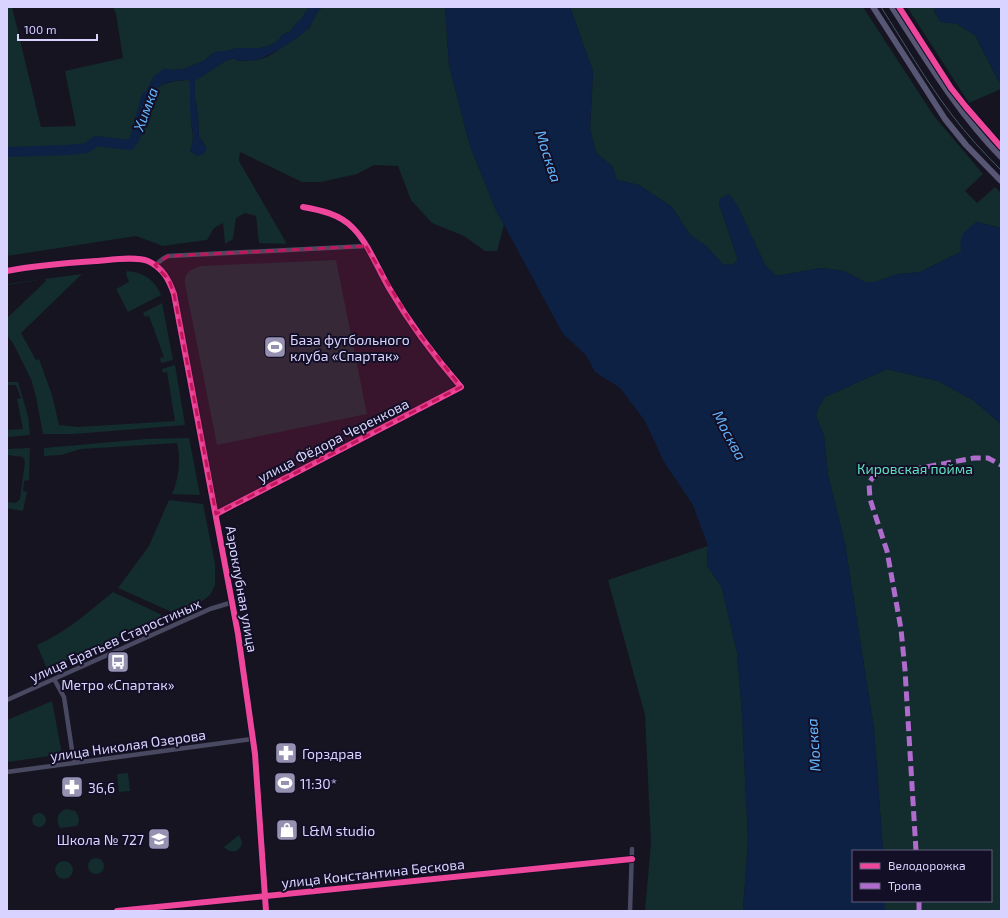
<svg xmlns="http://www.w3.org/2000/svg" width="1008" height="918" font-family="'Exo 2',sans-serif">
	<rect width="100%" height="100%" fill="#161421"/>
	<!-- green -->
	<path fill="#132c2d" d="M 7,7 L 12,7 L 41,127 L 76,126 L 65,71 L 123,58 L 116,14 L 113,7 L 309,7 L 300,21 L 296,23 L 291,31 L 282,35 L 280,39 L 271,45 L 261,48 L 238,48 L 226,51 L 220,51 L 212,54 L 204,61 L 184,69 L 171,70 L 168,69 L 154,76 L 144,96 L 146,109 C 149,104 150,100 152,95 C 159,81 176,81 189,80 L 190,82 C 191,94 191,105 191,117 C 191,131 196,136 190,151 L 198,156 L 205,145 L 199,137 L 198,115 L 195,97 L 194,81 L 225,61 L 234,58 L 237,61 L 257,60 L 267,57 L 277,51 L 309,28 L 319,9 L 323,7 L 445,7 L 449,65 L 470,146 L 496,210 L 504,225 L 497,251 L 485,251 L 464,236 L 432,223 L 411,200 L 398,166 L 374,165 L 357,174 L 321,182 L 302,182 L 240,152 L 239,161 L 287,244 L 259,243 L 256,216 L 245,213 L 236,218 L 233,239 L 225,244 L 223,223 L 214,228 L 207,240 L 162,246 L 158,244 L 136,236 L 7,256 Z
		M 570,7 L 863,7 L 934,116 L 983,174 L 965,191 L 977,203 L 995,187 L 1001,193 L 1001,228 L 976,222 L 961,252 L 920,272 L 898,274 L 875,282 L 865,282 L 844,271 L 821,268 L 776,276 L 765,265 L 737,205 L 719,204 L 738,260 L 732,265 L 723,265 L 705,245 L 690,235 L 672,207 L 639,185 L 617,180 L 612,166 L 596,153 L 590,129 L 593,72 Z
		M 907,7 L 933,7 L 935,13 L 941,22 L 957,24 L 975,35 L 995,74 L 1001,85 L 1001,89 L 969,103 Z
		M 336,260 L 367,414 L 217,445 L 185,284 C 183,273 191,269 201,266 Z
		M 127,271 C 143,272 155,280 161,295 L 128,312 L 116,289 L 129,282 L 126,274 Z
		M 82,274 L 21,333 L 36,360 L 39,359 L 52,395 L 59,425 L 78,427 L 175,421 L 167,372 L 163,373 L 162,369 L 175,365 L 185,425 L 74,434 L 43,434 L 36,397 L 31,379 L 14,345 L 7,335 L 7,318 L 46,281 L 45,279 L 7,285 L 7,284 Z
		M 162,303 L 173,360 L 161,363 L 160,358 L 164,357 L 149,316 L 145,317 L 143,313 Z
		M 887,369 L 938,381 L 973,400 L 1001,424 L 1001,911 L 885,911 L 885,901 L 991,901 L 991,851 L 883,851 L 874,729 L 845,544 L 828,475 L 824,436 L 816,416 L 818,408 L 825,397 Z
		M 7,382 L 18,382 L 28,416 L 30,435 L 7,437 L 7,430 L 23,429 L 17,399 L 21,398 L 16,385 L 7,385 Z
		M 189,438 L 200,495 L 172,494 C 179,478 181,460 177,443 L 81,449 L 61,455 L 44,456 L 44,448 L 146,439 Z
		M 30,448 L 29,480 L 24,481 L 23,491 L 27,492 L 23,511 L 7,508 L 7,502 L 16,503 L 20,499 L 25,462 L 23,457 L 7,455 L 7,449 Z
		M 169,500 L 203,504 L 215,564 L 215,585 L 210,595 L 201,602 L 174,613 L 118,588 L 149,546 Z
		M 708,546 L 707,565 L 722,588 L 737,652 L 742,713 L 748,840 L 743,911 L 645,911 L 651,843 L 645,715 L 608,580 Z
		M 113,592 L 160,614 L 163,618 L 47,669 L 37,645 C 65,633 90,611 113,592 Z
		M 52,701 L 61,749 L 60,753 L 57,755 L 8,762 L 7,720 Z
		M 128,773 L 130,791 L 119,792 L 117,774 Z
		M 67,809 L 75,811 C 79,816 80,820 77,826 L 60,828 C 55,819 58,811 67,809 Z
		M32 820a7 7 0 1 1 14 0a7 7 0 1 1-14 0Z
		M 239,835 L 242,842 C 241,852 231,855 224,847 Z
		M88 866a8 8 0 1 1 16 0a8 8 0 1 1-16 0Z
		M55 870a9 9 0 1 1 18 0a9 9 0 1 1-18 0Z"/>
	<!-- water -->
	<path fill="#0d2144" d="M 309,7 L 323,7 C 316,11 314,20 309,27 C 303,36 267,58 256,60 C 250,61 243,60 237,61 L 234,58 L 225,61 L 195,81 L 195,97 L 198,116 L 199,137 L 207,149 L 203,154 L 198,156 L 190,151 C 195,141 193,132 191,120 C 190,112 190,95 190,86 L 189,80 C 176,80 159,81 152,95 C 150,100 149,104 146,109 L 142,109 L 145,93 L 154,76 L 165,68 L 171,70 L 184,69 L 204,61 L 212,54 L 220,51 L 226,51 L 238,48 L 261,48 L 271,45 L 280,39 L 282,35 L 291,31 L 296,23 L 300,21 Z
		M 445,7 L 570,7 L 593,72 L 590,129 L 596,153 L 612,166 L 617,180 L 639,185 L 672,207 L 690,235 L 705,245 L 723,264 L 732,265 L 738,260 L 719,204 L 720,199 L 729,194 L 737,205 L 765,265 L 776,276 L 821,268 L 844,271 L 865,282 L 875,282 L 898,274 L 920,272 L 961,252 C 959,235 963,233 976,222 L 1001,228 L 1001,424 L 973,400 L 938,381 L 887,369 L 825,397 L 818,408 L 816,416 L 824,436 L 828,475 L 845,544 L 874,729 L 883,851 L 853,851 L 853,901 L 885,901 L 885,911 L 743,911 L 748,840 L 742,713 L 737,652 L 722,588 L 707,565 L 708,546 L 693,505 L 664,462 L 645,421 L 620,388 L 595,372 L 586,355 L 563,334 L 496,210 L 470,146 L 449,65 Z
		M 933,7 L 1001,7 L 1001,85 L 975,35 L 957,24 L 941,22 L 937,16 Z"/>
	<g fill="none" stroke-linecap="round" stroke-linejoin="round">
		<!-- river -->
		<path stroke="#0d2144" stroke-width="10" d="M 7,152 L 67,150 L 87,148 L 96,141 L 130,145 L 135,138 L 146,97"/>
		<!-- street -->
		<path stroke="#4a4962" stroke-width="4.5" d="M 155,265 L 164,258 L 168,256 L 366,246
			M 7,271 C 37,265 66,263 96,261 C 110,260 136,256 148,261 C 163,268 169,280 174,294 L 238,634 L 255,754 L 266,911
			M 216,514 L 461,387 C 434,356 410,324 389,288 C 378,269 368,243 353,228 C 340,214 320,210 303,207
			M 54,679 L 64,697 L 74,763
			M 7,700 L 210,609 L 233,602
			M 7,772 L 252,739
			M 117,911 L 632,859
			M 630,911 L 632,849"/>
		<!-- secondary -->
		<path stroke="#575674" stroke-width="6" d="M 873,7 L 945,119 L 966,145 L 1001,181
			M 892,7 C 926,59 957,112 1001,157"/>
		<!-- tram -->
		<path stroke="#43596b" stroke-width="1" d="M 881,7 C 904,43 926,81 952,115 C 967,135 984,153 1001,170"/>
		<!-- quiet -->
		<path stroke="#b06ccc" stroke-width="5" stroke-dasharray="10 5" stroke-linecap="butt" d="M 916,851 L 905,670 L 901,629 L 887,551 L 870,499 L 869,483 L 873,477 L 881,472 L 915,469 L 974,458 L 988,458 L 1001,465
			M 919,901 L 919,911"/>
		<!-- cycleway casing -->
		<g stroke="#130f26" stroke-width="8">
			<path id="cycleway" d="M 899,7 L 951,88 L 966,107 L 1001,147
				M 7,271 C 37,265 66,263 96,261 C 110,260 136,256 148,261 C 163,268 169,280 174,294 L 238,634 L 255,754 L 266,911
				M 216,514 L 461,387 C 434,356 410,324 389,288 C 378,269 368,243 353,228 C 340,214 320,210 303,207
				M 117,911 L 632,859"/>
		</g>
		<!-- cycleway -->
		<use href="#cycleway" stroke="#ed469a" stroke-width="6"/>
	</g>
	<!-- marked area -->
	<path fill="#c2185b" fill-opacity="0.2" stroke="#c2185b" stroke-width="3" stroke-dasharray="8 5" stroke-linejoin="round" d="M 366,246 L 413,326 L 461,387 L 216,514 L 174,294 L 169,280 L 155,265 L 168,256 Z"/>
	<!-- icons -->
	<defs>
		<g id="stadium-square" transform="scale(1.15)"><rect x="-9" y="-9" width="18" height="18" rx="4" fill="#9591b1" stroke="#130f26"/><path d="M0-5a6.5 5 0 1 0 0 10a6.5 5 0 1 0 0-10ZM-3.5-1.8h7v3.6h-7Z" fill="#fff"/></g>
		<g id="bus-square" transform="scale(1.15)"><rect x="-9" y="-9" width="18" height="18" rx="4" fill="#9591b1" stroke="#130f26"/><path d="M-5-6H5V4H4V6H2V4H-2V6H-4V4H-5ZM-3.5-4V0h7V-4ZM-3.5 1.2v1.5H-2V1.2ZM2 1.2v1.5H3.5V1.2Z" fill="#fff"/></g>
		<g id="pharmacy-square" transform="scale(1.15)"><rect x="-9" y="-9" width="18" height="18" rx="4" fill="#9591b1" stroke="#130f26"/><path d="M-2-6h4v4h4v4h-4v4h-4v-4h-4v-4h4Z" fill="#fff"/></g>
		<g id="shop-square" transform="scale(1.15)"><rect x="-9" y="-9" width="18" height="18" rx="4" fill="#9591b1" stroke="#130f26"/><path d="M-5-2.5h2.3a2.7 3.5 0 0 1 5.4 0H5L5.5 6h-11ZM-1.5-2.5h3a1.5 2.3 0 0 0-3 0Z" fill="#fff"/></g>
		<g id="school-square" transform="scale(1.15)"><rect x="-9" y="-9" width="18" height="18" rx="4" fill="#9591b1" stroke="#130f26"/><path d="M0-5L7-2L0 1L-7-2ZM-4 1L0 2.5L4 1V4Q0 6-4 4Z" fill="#fff"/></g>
	</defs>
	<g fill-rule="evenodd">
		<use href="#stadium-square" x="275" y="347"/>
		<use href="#bus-square" x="118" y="662"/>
		<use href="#pharmacy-square" x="286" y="753"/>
		<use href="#stadium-square" x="285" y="783"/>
		<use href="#pharmacy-square" x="72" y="787"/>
		<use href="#shop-square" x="287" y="830"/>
		<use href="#school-square" x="159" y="839"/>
	</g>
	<g text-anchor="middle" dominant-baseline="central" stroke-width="4" stroke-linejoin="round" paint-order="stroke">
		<!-- poi labels -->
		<g font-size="14" fill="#d9d4ff" stroke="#130f26" text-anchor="start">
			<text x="290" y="339">База футбольного<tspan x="290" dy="16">клуба «Спартак»</tspan></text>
			<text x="118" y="684" text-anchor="middle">Метро «Спартак»</text>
			<text x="302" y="753">Горздрав</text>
			<text x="300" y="783">11:30*</text>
			<text x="88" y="787">36,6</text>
			<text x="302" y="830">L&amp;M studio</text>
			<text x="144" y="839" text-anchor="end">Школа № 727</text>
		</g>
		<!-- street labels -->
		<g font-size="14" fill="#d9d4ff" stroke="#130f26">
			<text transform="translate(333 440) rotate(-27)">улица Фёдора Черенкова</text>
			<text transform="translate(242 589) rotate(80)">Аэроклубная улица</text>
			<text transform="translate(115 640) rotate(-24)">улица Братьев Старостиных</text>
			<text transform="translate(128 745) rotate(-8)">улица Николая Озерова</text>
			<text transform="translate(373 873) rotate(-6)">улица Константина Бескова</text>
		</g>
		<!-- park labels -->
		<g font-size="14" fill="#5fe0c0" stroke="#130f26">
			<text x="915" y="468">Кировская пойма</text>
		</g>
		<!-- water labels -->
		<g font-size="15" font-style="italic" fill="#62b6ff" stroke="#130f26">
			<text transform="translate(145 109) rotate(-70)">Химка</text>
			<text transform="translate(549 156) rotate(72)">Москва</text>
			<text transform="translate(730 435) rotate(62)">Москва</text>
			<text transform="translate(813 745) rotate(-94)">Москва</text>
		</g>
	</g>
	<!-- border -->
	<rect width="1008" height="918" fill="none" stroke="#d9d4ff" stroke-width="16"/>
	<!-- legend -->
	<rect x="852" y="850" width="140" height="52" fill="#130f26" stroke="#625e7d"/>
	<rect x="860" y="863" width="20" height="6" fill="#ed469a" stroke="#625e7d"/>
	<text x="888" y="870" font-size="12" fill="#d9d4ff">Велодорожка</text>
	<rect x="860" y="883" width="20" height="6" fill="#b06ccc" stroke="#625e7d"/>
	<text x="888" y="890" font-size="12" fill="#d9d4ff">Тропа</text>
	<!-- scale -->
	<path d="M18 34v6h79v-6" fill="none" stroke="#d9d4ff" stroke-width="2"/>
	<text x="24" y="34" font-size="12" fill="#d9d4ff" stroke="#130f26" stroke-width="3" paint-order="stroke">100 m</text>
</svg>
